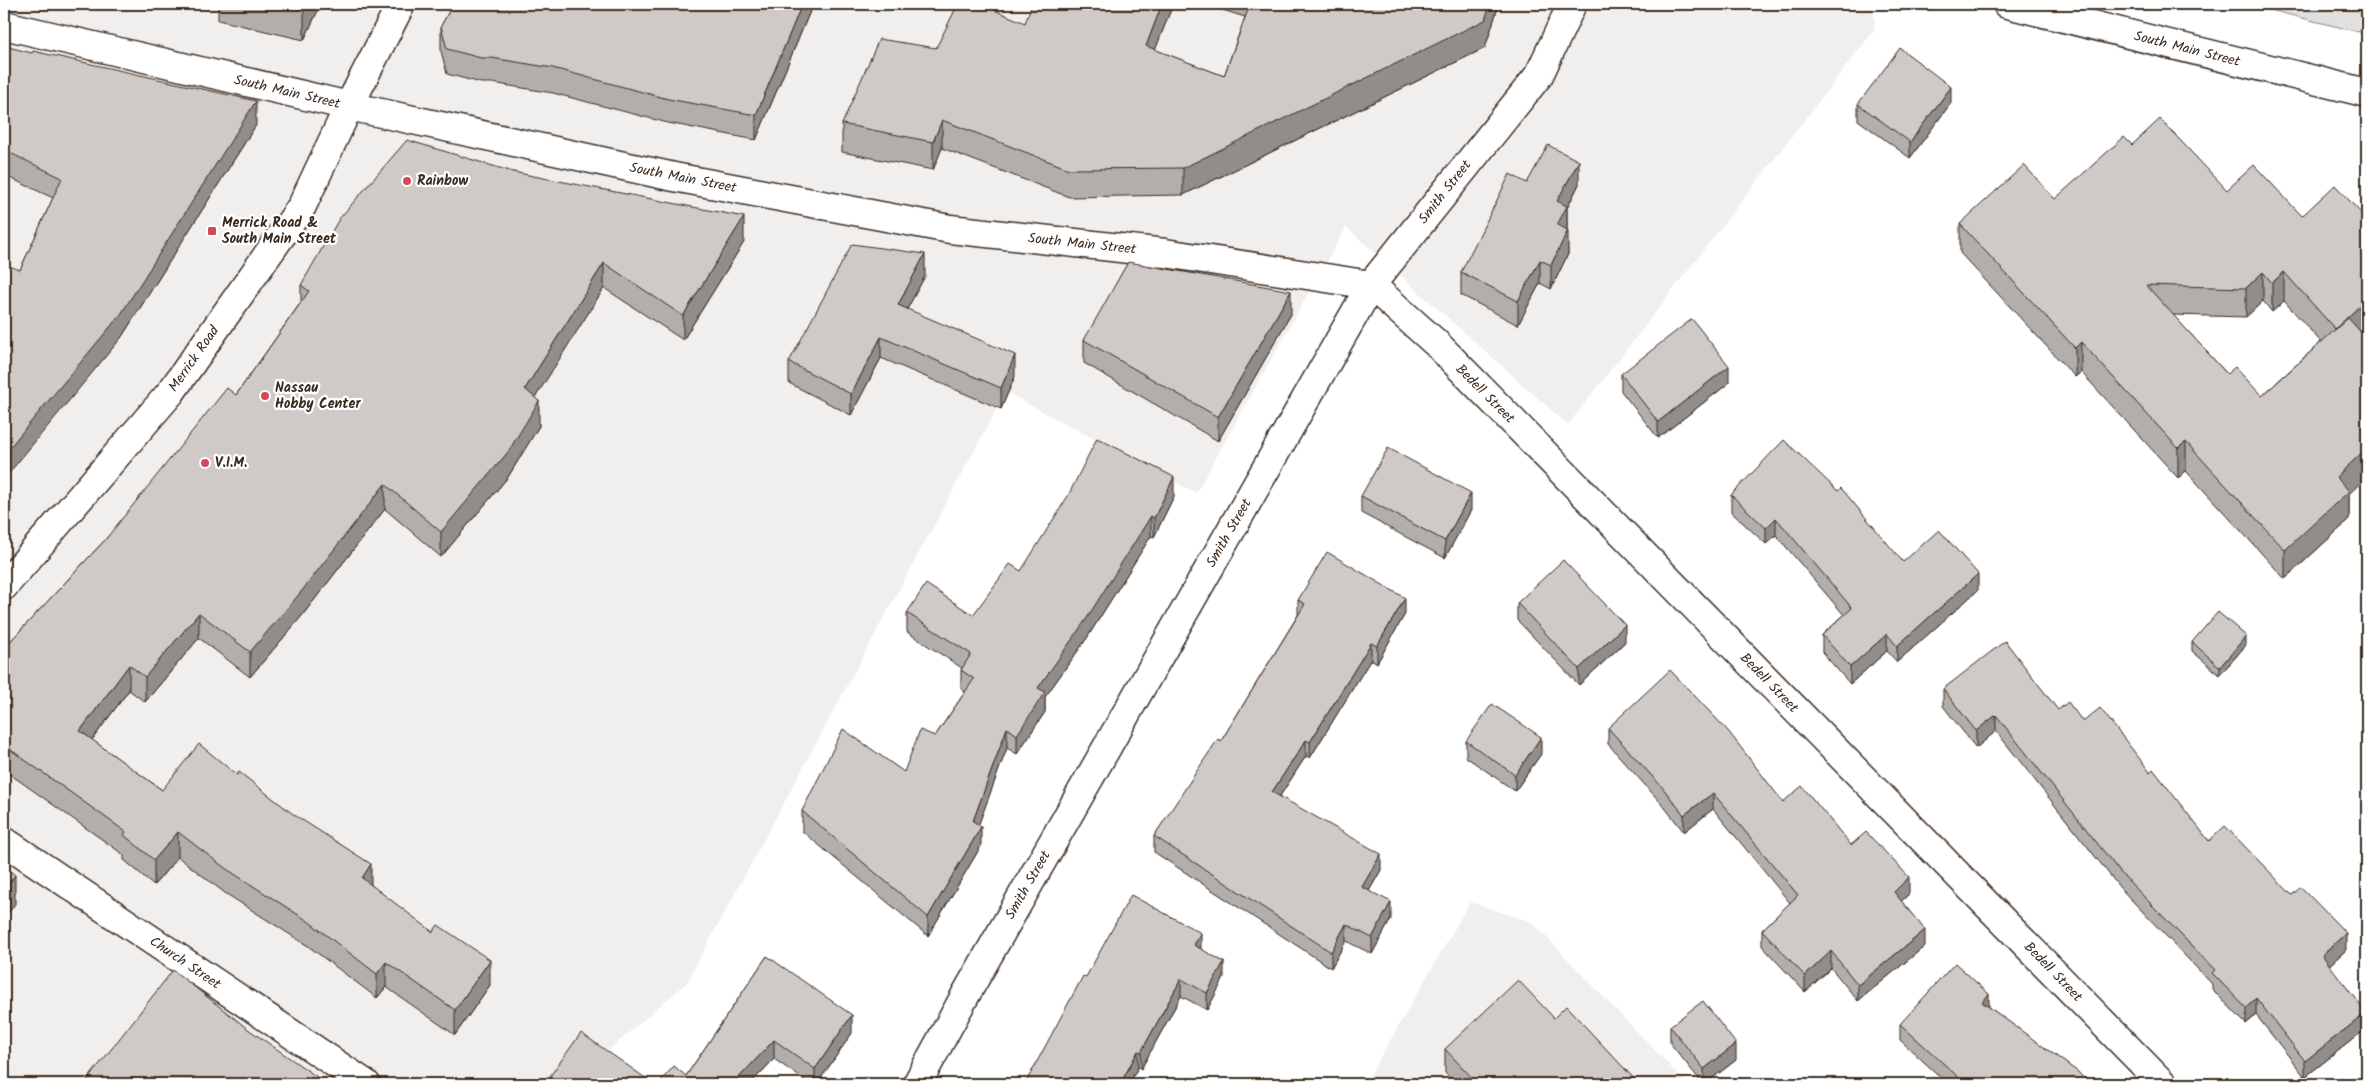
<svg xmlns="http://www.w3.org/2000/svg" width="2371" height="1088" font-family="Kalam,sans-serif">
	<rect width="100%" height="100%" fill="#fff"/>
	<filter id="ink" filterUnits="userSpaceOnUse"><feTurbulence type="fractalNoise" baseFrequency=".02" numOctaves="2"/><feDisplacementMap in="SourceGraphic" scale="10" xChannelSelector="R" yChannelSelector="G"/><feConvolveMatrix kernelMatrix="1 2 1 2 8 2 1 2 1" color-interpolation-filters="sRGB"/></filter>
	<g filter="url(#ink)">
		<!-- built -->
		<path fill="#f1efee" d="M 4,4 L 1873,4 L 1875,29 L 1568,425 L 1346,227 L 1196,493 L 1006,392 L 687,982 L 570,1084 L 4,1084 Z
			M 1470,902 L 1532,922 L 1687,1084 L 1365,1084 Z"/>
		<!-- park -->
		<path fill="#e2e0de" stroke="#8e857e" d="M 2245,4 L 2367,4 L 2367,34 Z"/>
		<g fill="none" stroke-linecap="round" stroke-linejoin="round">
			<!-- minor casing -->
			<g stroke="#3b2a1e" stroke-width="31">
				<path id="minor" d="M 4,841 L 366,1084
					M 917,1084 L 966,994 L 1371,285"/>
			</g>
			<!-- tertiary casing -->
			<g stroke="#3b2a1e" stroke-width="31">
				<path id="tertiary" d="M 1371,285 L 1437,344 L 2163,1084"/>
			</g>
			<!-- secondary casing -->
			<g stroke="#3b2a1e" stroke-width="31">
				<path id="secondary" d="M 2007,4 L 2367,93
					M 4,25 L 349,106 L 674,177 L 950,229 L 1165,253 L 1371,285 L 1539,75 L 1572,4"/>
			</g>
			<!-- primary casing -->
			<g stroke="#3b2a1e" stroke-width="31">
				<path id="primary" d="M 4,586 L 171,392 L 302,206 L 349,106 L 401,4"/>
			</g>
			<!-- minor -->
			<use href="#minor" stroke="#fff" stroke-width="28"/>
			<!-- tertiary -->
			<use href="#tertiary" stroke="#fff" stroke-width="28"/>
			<!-- secondary -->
			<use href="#secondary" stroke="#fff" stroke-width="28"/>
			<!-- primary -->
			<use href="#primary" stroke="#fff" stroke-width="28"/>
		</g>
		<!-- wall -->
		<path fill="#b2aeab" stroke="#3b2a1e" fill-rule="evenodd" d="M 218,4 L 321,4 L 304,40 L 218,20 Z
			M 453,4 L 813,4 L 756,140 L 668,123 L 553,93 L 492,83 L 481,83 L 447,74 L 441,51 L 441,26 Z
			M 1173,4 L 1155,50 L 1224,76 L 1245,17 L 1203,4 L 1499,4 L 1485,48 L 1183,195 L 1069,197 L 942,148 L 933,170 L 842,152 L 842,124 L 936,48 L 1025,23 Z
			M 4,46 L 256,125 L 121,338 L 20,270 L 53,198 L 4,175 Z
			M 1951,103 L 1910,158 L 1858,120 L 1858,104 Z
			M 2132,145 L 2227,190 L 2367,328 L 2362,333 L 2349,494 L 2349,520 L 2285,579 L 2186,471 L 2178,478 L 2081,372 L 2075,377 L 1960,253 L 1960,224 L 2055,199 ZM 2263,301 L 2272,312 L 2284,301 L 2321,342 L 2262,396 L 2227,374 L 2173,315 L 2246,317 Z
			M 513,172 L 744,242 L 683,340 L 604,288 L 535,397 L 539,426 L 508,477 L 441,557 L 385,509 L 301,617 L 250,677 L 199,638 L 145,702 L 129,690 L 92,740 L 162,790 L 371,885 L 490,985 L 455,1035 L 386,987 L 377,998 L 308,946 L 225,893 L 178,857 L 154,885 L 124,860 L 124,855 L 4,770 L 4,648 L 105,540 L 236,395 L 301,302 L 301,285 Z
			M 1527,183 L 1579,184 L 1567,208 L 1567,230 L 1568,254 L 1551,289 L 1540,283 L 1518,325 L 1461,295 L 1461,272 Z
			M 925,276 L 907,309 L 1015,376 L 1001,409 L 881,358 L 851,415 L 789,383 L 789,362 Z
			M 1291,314 L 1218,441 L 1084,363 L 1084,340 Z
			M 1621,374 L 1729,383 L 1658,438 L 1621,391 Z
			M 1731,495 L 1903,562 L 1978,590 L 1897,662 L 1887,651 L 1850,684 L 1822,652 L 1822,635 L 1844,615 L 1776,535 L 1766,544 L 1731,512 Z
			M 1174,496 L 1154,537 L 1151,536 L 1087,638 L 1045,697 L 1045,712 L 1017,754 L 1007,748 L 978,825 L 981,846 L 928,936 L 802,831 L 802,811 L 904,772 L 935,736 L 965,692 L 961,689 L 961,670 L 962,668 L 907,632 L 907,613 L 973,615 L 1021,571 Z
			M 1361,496 L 1471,510 L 1445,558 L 1361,513 Z
			M 1298,600 L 1405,614 L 1377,663 L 1371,659 L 1310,758 L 1306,756 L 1280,796 L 1381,870 L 1369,891 L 1391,919 L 1372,954 L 1346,941 L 1331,968 L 1154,852 L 1154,836 L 1221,741 L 1298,615 Z
			M 1517,603 L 1625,642 L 1579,685 L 1517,620 Z
			M 2192,642 L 2246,645 L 2220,675 L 2192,651 Z
			M 1943,689 L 2058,710 L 2083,722 L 2150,772 L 2209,841 L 2292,895 L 2346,950 L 2329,965 L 2366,1029 L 2305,1077 L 2256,1015 L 2246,1024 L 2212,989 L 2212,984 L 2120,888 L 1996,731 L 1976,748 L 1943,706 Z
			M 1608,728 L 1783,802 L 1851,845 L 1909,894 L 1901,901 L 1925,946 L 1858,1001 L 1831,968 L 1805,992 L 1762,946 L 1762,930 L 1790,903 L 1713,809 L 1684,832 L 1662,804 L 1608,744 Z
			M 1466,741 L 1541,754 L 1515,791 L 1466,757 Z
			M 1201,950 L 1224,978 L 1207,1010 L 1181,996 L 1141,1069 L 1138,1067 L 1129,1084 L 1025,1084 L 1086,977 Z
			M 767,956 L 852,1033 L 817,1084 L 810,1084 L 774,1059 L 750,1084 L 658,1084 L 686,1076 Z
			M 1989,1007 L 2089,1084 L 1948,1084 L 1900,1040 L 1900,1024 Z
			M 1554,1018 L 1639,1084 L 1456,1084 L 1445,1073 L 1445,1049 Z
			M 1670,1026 L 1736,1060 L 1705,1084 L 1703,1084 L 1670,1043 Z"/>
		<!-- shaded-wall -->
		<path fill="#918d8b" stroke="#3b2a1e" d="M 307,4 L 321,4 L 304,40 L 304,10 Z
			M 802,4 L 813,4 L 756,140 L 756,115 Z
			M 1162,4 L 1173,4 L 1146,74 L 1146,46 Z
			M 1490,4 L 1499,4 L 1485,48 L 1183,195 L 1183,168 Z
			M 1951,87 L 1951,103 L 1910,158 L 1910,142 Z
			M 256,101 L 256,125 L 121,338 L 4,479 L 4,454 Z
			M 942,120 L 942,148 L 933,170 L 933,142 Z
			M 1579,161 L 1579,184 L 1567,208 L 1567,230 L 1557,249 L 1557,201 Z
			M 744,217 L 744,242 L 683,340 L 683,316 Z
			M 1568,230 L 1568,254 L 1551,289 L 1551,265 Z
			M 925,254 L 925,276 L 898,326 L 898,305 Z
			M 1540,260 L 1540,283 L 1518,325 L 1518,301 Z
			M 604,263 L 604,288 L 525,414 L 525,389 Z
			M 2263,272 L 2263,301 L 2246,317 L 2246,288 Z
			M 2284,272 L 2284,301 L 2272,312 L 2272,283 Z
			M 1291,291 L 1291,314 L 1218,441 L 1218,417 Z
			M 2367,299 L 2367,328 L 2335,358 L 2335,329 Z
			M 881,337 L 881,358 L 851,415 L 851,394 Z
			M 2081,342 L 2081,372 L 2075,377 L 2075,348 Z
			M 1015,355 L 1015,376 L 1001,409 L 1001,388 Z
			M 1729,366 L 1729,383 L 1658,438 L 1658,422 Z
			M 539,401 L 539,426 L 508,477 L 441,557 L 441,532 Z
			M 2186,442 L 2186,471 L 2178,478 L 2178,448 Z
			M 2367,448 L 2367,477 L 2349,494 L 2349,520 L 2285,579 L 2285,550 L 2336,477 Z
			M 1174,477 L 1174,496 L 1154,537 L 1154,518 Z
			M 385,484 L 385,509 L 301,617 L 250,677 L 250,652 Z
			M 1471,493 L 1471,510 L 1445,558 L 1445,541 Z
			M 1151,516 L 1151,536 L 1087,638 L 1045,697 L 1045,712 L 1017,754 L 1017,735 L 1038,688 Z
			M 1776,518 L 1776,535 L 1766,544 L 1766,528 Z
			M 1978,574 L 1978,590 L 1897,662 L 1897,646 Z
			M 1405,598 L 1405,614 L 1377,663 L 1377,646 Z
			M 199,613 L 199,638 L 145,702 L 145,677 Z
			M 1625,625 L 1625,642 L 1579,685 L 1579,669 Z
			M 1887,634 L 1887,651 L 1850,684 L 1850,667 Z
			M 2246,636 L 2246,645 L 2220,675 L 2220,667 Z
			M 1371,643 L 1371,659 L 1310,758 L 1310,742 Z
			M 129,665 L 129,690 L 80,756 L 80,731 Z
			M 1996,715 L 1996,731 L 1976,748 L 1976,731 Z
			M 1007,728 L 1007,748 L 973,840 L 973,821 Z
			M 1541,737 L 1541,754 L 1515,791 L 1515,775 Z
			M 1306,740 L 1306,756 L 1272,808 L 1272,792 Z
			M 1713,793 L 1713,809 L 1684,832 L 1684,815 Z
			M 981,827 L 981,846 L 928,936 L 928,917 Z
			M 178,832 L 178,857 L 154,885 L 154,860 Z
			M 1381,854 L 1381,870 L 1362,903 L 1362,887 Z
			M 371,864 L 371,889 L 362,878 Z
			M 15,875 L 15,904 L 4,919 L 4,890 Z
			M 1909,877 L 1909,894 L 1894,908 L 1894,892 Z
			M 1391,902 L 1391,919 L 1372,954 L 1372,938 Z
			M 1346,924 L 1346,941 L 1331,968 L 1331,952 Z
			M 1925,930 L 1925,946 L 1858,1001 L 1858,985 Z
			M 1201,933 L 1201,950 L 1194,945 Z
			M 2346,933 L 2346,950 L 2322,972 L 2322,955 Z
			M 1831,951 L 1831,968 L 1805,992 L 1805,976 Z
			M 490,960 L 490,985 L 455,1035 L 455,1010 Z
			M 386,962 L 386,987 L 377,998 L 377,974 Z
			M 1224,962 L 1224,978 L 1207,1010 L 1207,993 Z
			M 1181,979 L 1181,996 L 1141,1069 L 1141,1052 Z
			M 1989,994 L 1989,1011 L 1982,1002 Z
			M 2256,998 L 2256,1015 L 2246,1024 L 2246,1008 Z
			M 2366,1013 L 2366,1029 L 2305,1077 L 2305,1061 Z
			M 852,1015 L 852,1033 L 817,1084 L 815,1084 L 815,1069 Z
			M 774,1040 L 774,1059 L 750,1084 L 733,1084 Z
			M 1736,1044 L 1736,1060 L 1705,1084 L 1704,1084 L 1704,1069 Z
			M 1138,1051 L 1138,1067 L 1129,1084 L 1120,1084 Z"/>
		<!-- building -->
		<path fill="#cfcac7" stroke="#3b2a1e" d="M 275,4 L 307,4 L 304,10 Z
			M 453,4 L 802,4 L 756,115 L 668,99 L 553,68 L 492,58 L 481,58 L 447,49 L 441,26 Z
			M 958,4 L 980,4 L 1025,23 L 1032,4 L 1162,4 L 1146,46 L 1224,76 L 1250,4 L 1490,4 L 1485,20 L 1183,168 L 1069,169 L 942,120 L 933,142 L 842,124 L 879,39 L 936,48 Z
			M 4,46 L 32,53 L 33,51 L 256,101 L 121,314 L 4,454 L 4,264 L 20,270 L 62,178 L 4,150 Z
			M 1900,48 L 1951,87 L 1910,142 L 1858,104 Z
			M 2160,119 L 2227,190 L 2254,165 L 2302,216 L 2335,185 L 2361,213 L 2367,207 L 2367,299 L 2335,329 L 2284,272 L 2272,283 L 2263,272 L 2246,288 L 2146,285 L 2227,374 L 2235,367 L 2262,396 L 2348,318 L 2367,339 L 2367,448 L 2336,477 L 2349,491 L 2285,550 L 2186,442 L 2178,448 L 2081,342 L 2075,348 L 1960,224 L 2024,165 L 2055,199 L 2124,137 L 2132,145 Z
			M 407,140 L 513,172 L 744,217 L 683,316 L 604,263 L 525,389 L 539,401 L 508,452 L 441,532 L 385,484 L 301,592 L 250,652 L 199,613 L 145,677 L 129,665 L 80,731 L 162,790 L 199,744 L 237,775 L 239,772 L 293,814 L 371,864 L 362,878 L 433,932 L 438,925 L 490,960 L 455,1010 L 386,962 L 377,974 L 308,921 L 225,868 L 178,832 L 154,860 L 124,835 L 126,832 L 4,745 L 4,648 L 105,540 L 227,388 L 236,395 L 309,291 L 301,285 L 339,219 Z
			M 1548,145 L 1579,161 L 1557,201 L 1567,206 L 1557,225 L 1568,230 L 1551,265 L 1540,260 L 1518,301 L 1461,272 L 1510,174 L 1527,183 Z
			M 852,244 L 925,254 L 898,305 L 1015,355 L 1001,388 L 881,337 L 851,394 L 789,362 Z
			M 1128,262 L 1291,291 L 1218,417 L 1084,340 Z
			M 1692,319 L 1729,366 L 1658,422 L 1621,374 Z
			M 1097,438 L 1174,477 L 1154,518 L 1151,516 L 1087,618 L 1038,688 L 1045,692 L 1017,735 L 1007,728 L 973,821 L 981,827 L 928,917 L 802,811 L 843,729 L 904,772 L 920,730 L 935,736 L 974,679 L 961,670 L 971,654 L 907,613 L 926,584 L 973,615 L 1010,564 L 1021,571 L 1068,496 Z
			M 1784,440 L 1838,491 L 1841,488 L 1903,562 L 1939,530 L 1978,574 L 1897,646 L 1887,634 L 1850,667 L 1822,635 L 1852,608 L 1776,518 L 1766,528 L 1731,495 Z
			M 1388,448 L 1471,493 L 1445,541 L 1361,496 Z
			M 1327,552 L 1405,598 L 1377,646 L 1371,643 L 1310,742 L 1306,740 L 1272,792 L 1381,854 L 1362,887 L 1391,902 L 1372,938 L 1346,924 L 1331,952 L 1154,836 L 1218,739 L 1221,741 L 1305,604 L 1298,600 Z
			M 1563,560 L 1625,625 L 1579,669 L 1517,603 Z
			M 2218,612 L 2246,636 L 2220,667 L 2192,642 Z
			M 2005,641 L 2058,710 L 2068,702 L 2083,722 L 2100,708 L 2150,772 L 2153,769 L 2209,841 L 2225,826 L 2292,895 L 2301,887 L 2346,933 L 2322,955 L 2366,1013 L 2305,1061 L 2256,998 L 2246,1008 L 2212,973 L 2215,970 L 2120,872 L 1996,715 L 1976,731 L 1943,689 Z
			M 1670,670 L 1728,731 L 1783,802 L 1802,786 L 1851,845 L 1866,832 L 1909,877 L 1894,892 L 1925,930 L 1858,985 L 1831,951 L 1805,976 L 1762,930 L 1798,895 L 1713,793 L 1684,815 L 1662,787 L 1608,728 Z
			M 1492,704 L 1541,737 L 1515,775 L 1466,741 Z
			M 4,866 L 15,875 L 4,890 Z
			M 1131,895 L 1201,933 L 1194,945 L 1224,962 L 1207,993 L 1181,979 L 1141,1052 L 1138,1051 L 1120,1084 L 1025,1084 L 1083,976 L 1086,977 Z
			M 767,956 L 852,1015 L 815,1069 L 774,1040 L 733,1084 L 658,1084 L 674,1066 L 686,1076 Z
			M 1955,963 L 1989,994 L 1982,1002 L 2078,1072 L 2089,1084 L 1966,1084 L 1900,1024 Z
			M 173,970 L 248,1029 L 327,1084 L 84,1084 Z
			M 1518,980 L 1554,1018 L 1566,1006 L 1639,1084 L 1478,1084 L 1445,1049 Z
			M 1703,1001 L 1736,1044 L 1704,1069 L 1670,1026 Z
			M 581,1033 L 654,1084 L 548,1084 L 545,1083 Z"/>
	</g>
	<!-- markers -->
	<g fill="#d1495b" stroke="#fff" stroke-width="2">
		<circle cx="407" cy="181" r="5"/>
		<rect x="207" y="226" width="10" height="10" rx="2.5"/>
		<circle cx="265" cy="396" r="5"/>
		<circle cx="205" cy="463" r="5"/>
	</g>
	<g text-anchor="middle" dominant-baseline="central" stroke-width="4.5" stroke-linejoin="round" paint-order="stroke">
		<!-- street labels -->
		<g font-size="14" fill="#3b2a1e" stroke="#fff">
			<text transform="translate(2187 49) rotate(14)">South Main Street</text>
			<text transform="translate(287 92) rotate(13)">South Main Street</text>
			<text transform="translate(683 178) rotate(11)">South Main Street</text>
			<text transform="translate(1445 192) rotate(-52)">Smith Street</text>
			<text transform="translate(1082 244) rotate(6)">South Main Street</text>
			<text transform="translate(194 359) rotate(-55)">Merrick Road</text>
			<text transform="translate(1485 394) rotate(45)">Bedell Street</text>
			<text transform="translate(1229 533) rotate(-60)">Smith Street</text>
			<text transform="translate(1769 683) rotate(46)">Bedell Street</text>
			<text transform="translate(1028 885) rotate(-60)">Smith Street</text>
			<text transform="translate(185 963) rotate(34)">Church Street</text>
			<text transform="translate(2053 972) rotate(46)">Bedell Street</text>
		</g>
		<!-- poi labels -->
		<g font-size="14" font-weight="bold" fill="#3b2a1e" stroke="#fff" text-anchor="start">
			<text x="417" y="181">Rainbow</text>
			<text x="222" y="223">Merrick Road &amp;<tspan x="222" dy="16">South Main Street</tspan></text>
			<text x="275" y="388">Nassau<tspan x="275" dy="16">Hobby Center</tspan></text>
			<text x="215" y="463">V.I.M.</text>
		</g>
	</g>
	<!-- margin -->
	<rect width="2371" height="1088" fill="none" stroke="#fff" stroke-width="20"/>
	<rect x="10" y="10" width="2351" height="1068" fill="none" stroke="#3b2a1e" stroke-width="2" filter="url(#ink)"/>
</svg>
